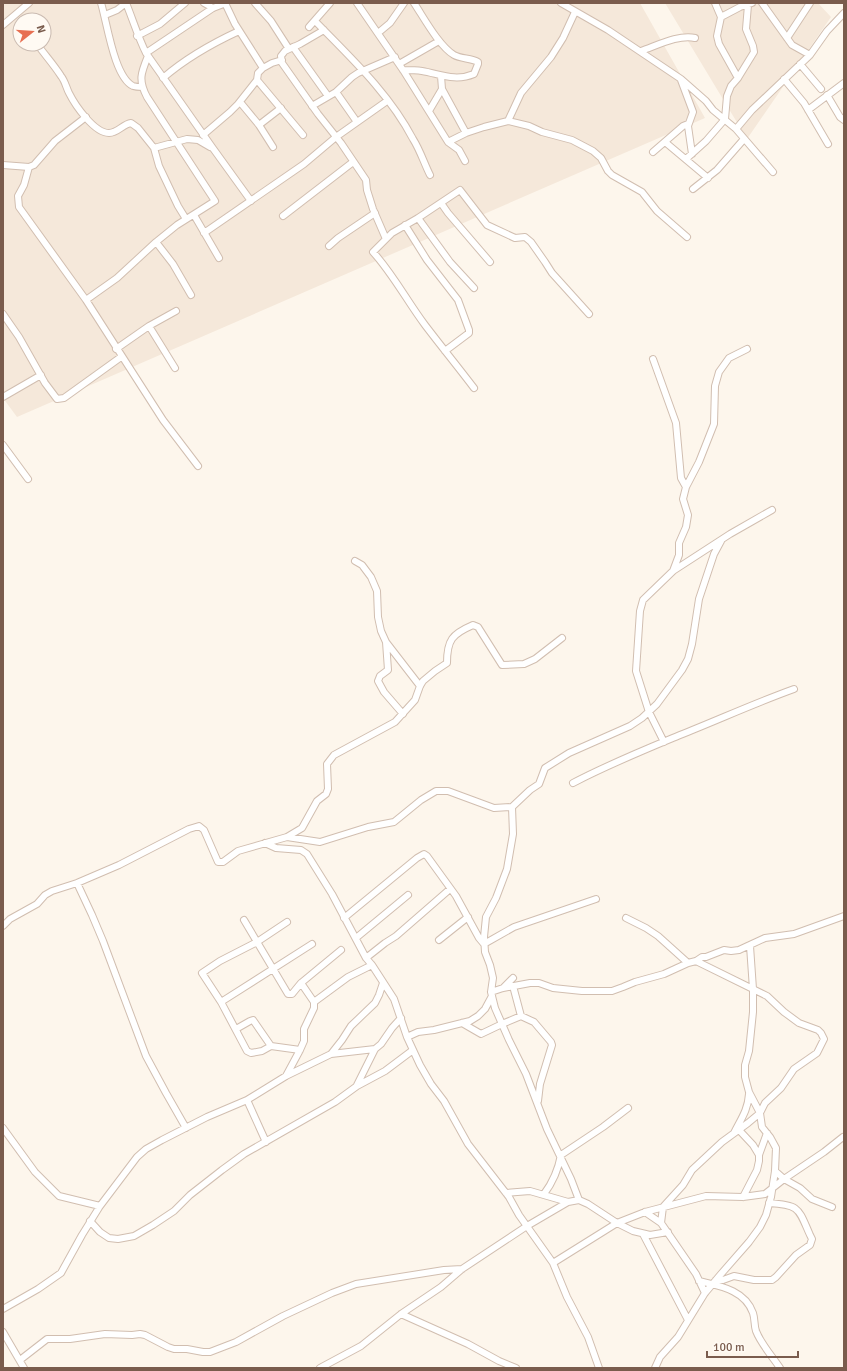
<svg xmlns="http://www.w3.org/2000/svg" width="847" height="1371" font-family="Signika,sans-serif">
	<rect width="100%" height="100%" fill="#fdf6ec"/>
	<!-- residential -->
	<path fill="#f5e8da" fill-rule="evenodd" d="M 3,3 L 640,3 L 705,118 L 17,417 L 3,398 ZM 20,20 L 44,20 L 44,44 L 20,44 Z
		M 665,3 L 818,3 L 831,17 L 747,139 Z"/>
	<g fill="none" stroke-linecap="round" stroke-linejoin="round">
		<!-- minor casing -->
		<g stroke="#d1beb0" stroke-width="8">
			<path id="minor" d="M 101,3 C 107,22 114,77 133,86 C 136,87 139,87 142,87
				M 126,3 C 133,20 138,37 146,53 L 212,147 L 251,201
				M 204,3 L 213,8
				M 225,3 L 235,24 L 263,68
				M 255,3 L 271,21 L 289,49
				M 357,3 L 403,70 L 448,142 L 459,150 L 465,161
				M 561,3 L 608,30 L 681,79 L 706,101 L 713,110 L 736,129 L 773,172
				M 715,3 L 721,17 L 717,36 L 719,44 L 738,78
				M 762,3 L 792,45 L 810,55
				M 105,15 L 117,10 L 126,3
				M 721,17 L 740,7 L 752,3
				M 315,21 C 350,57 389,93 413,139 C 420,150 424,163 430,175
				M 3,25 L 29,3
				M 309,27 L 330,3
				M 324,30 L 300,44 L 285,51 L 281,56 L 282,63 L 318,114 L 341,143 L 366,180 L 367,190 L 373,209 L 386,239 L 373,252 C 393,274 407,301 425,325 C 441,346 458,367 474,388
				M 378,33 L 390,23 L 404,3
				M 137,36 L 160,24 L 185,3
				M 787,38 L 810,3
				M 37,44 C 45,55 54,65 61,76 C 65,81 66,87 69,93 C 75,105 94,133 109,133 C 118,133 123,124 131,123 L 138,128 L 154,148 L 159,166 L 178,206 L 186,219
				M 293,47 L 328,96
				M 641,51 C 656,46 679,34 695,38
				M 146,53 L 213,8 L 226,3
				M 399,64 L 439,41
				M 800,64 L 821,89
				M 403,70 C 409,70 416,70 422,71 C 440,74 455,82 474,74 L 478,64 L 478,62 C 471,58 461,59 454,55 C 439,46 424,18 414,3
				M 441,76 L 442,89 L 466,133
				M 163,78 C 185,59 213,43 239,31
				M 784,79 L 804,103 L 828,144
				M 257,80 L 303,135
				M 681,80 L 693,112 L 688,126 L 692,154
				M 336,92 L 357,122
				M 827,95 L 840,117 L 844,120
				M 240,102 L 259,125 L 273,147
				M 312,106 L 336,92 L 352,77 L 358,73 L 395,57
				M 808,110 L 844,83
				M 429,111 L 442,89
				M 508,121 L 521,93 L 551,57 L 563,38 L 575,12
				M 259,125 L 281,108
				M 736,129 L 752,110 L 810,55 L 827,31 L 844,13
				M 203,135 L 230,112 L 238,104 L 257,80 L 258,73 L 263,68 L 272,63 L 282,60
				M 448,142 L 466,133 L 484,127 L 508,121 L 529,126 L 542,132 L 572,140 L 593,151 L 601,158 L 608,171 L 612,175 L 642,192 L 657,211 L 687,237
				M 665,142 L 708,178
				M 154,148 L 187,139 L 198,140 L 210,147
				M 653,152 L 683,126 L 688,124
				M 686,159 L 706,141 L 725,119 L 727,96 L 731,86 L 738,78 L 754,52 L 753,46 L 746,29 L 748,5
				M 3,165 L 29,167 L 34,165 L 55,141 L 86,117
				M 29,167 L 24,185 L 18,196 L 19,207 L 86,300 L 163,420 L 198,466
				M 693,189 L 717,170 L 744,139
				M 441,203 L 448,213 L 490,262
				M 194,215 L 219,258
				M 283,216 L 353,162
				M 418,218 L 450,262 L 474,288
				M 405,225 L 427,260 L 458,300 L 469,330 L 469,333 L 445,351
				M 204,233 L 304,164 L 336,137 L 387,101
				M 386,239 L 392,233 L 418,218 L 460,190 L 487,225 L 515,238 L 525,237 L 531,242 L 545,262 L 552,273 L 589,314
				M 156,242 L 173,264 L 191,295
				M 329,246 L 338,238 L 375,213
				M 86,300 L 117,278 L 156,242 L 177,225 L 215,201 L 147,97 C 138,80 141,73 148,56
				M 3,314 L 19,337 L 45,383 L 57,399 L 64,398 L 121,357
				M 149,326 L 175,368
				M 116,349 L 149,326 L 176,311
				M 653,359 L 676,423 L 681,478 L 686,487
				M 3,397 L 41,375
				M 3,445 L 28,479
				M 355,561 L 362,565 L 371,577 L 377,591 L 378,617 L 381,631 L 386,642 L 388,670 L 380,676 L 378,681 L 384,692 L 403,714
				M 673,571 L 730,534 L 772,510
				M 386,642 L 420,686
				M 664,742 L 649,712 L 636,671 L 640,611 L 643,600 L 673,571 L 679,555 L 679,543 L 686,527 L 688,515 L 683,499 L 686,487 L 699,462 L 714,424 L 715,386 L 719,372 L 729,358 L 747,349
				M 573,783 C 607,765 644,750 680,735 C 718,720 755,703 794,689
				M 287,837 L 320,842 L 368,827 L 394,822 L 421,800 L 436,791 L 448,791 L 494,808 L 512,807
				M 265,843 L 276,848 L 301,850 L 307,854 L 332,894 L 366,958 L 372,965 L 394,999 L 407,1037 L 420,1065 L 431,1084 L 444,1101 L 468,1144 L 509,1197 L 519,1215 L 553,1263 L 567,1297 L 588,1337 L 599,1368
				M 77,883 L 92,915 L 103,941 L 146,1056 L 166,1093 L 186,1128
				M 344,918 L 417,858 L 424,854 L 427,856 L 456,896 L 479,938 L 484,944 L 514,927 L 596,899
				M 626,918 L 646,928 L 658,936 L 688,963
				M 244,920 L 288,994 L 292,994 L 301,983 L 314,1002
				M 287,922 L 257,942 L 220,961 L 202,973 L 221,1002 L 247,1051 L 251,1053 L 262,1051 L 271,1046 L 300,1050
				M 3,926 L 10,919 L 37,904 L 45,895 L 52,891 L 77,883 L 119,865 L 189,829 L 199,826 L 204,830 L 218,862 L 223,862 L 238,851 L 287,837 L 302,828 L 317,801 L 326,794 L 328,789 L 327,764 L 334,755 L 395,722 L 415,700 L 420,686 L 423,681 L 435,671 L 447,663 C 447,640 452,634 473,625 L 478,627 L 502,665 L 524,664 L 535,659 L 562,638
				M 356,938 L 408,895
				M 439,940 L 468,917
				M 366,958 L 385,943 L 396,936 L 450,889
				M 301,983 L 341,950
				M 513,986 L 521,1016
				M 503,988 L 513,978
				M 491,992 L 503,988 L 530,983 L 539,983 L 553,988 L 582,991 L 612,991 L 623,987 L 635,982 L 664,974 L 688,963 L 696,961 L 702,957 L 706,957 L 724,950 L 731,951 L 739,950 L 765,938 L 794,934 L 844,916
				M 221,1002 L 312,944
				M 462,1023 L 481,1034 L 502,1024
				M 502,1024 L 521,1016 L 534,1022 L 551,1042 L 552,1045 L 540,1084 L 538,1101
				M 236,1029 L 250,1021 L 253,1020 L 271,1046
				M 407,1037 L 418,1032 L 434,1030 L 470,1021 L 478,1016 L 485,1009 L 492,996
				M 331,1054 L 375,1049
				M 286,1076 L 300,1050 L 304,1041 L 304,1029 L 314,1008 L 314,1002 L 348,977 L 372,965
				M 357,1085 L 375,1049 L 381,1044 L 392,1028 L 401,1018
				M 247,1100 L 266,1142
				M 3,1128 L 35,1172 L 59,1196 L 100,1206
				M 739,1130 L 753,1145 L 759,1155
				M 734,1133 C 741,1119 748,1110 749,1094
				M 775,1171 L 784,1179 L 800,1188 L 812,1199 L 832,1207
				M 506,1193 L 530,1191 L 568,1202
				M 544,1194 C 553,1182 558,1171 561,1155 L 603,1127 L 628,1108
				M 743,1197 L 757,1170 L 759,1161 L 759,1155 L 767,1133
				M 579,1200 L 571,1179 L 547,1129 L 526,1074 L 509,1040 L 495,1008 L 491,992 L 493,978 L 490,965 L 485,952 L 484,937 L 486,917 L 496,898 L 507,869 L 513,834 L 512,807 L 530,790 L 539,784 L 545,768 L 569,753 L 630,726 L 642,718 L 657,704 L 682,670 L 688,659 L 692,644 L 699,599 L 714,554 L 721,541
				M 645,1212 L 661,1223 L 696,1274 L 705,1293
				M 90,1221 L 100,1232 L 109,1238 L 118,1239 L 134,1236 L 153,1225 L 174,1211 L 190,1195 L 222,1170 L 244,1154 L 335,1102 L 357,1086 L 385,1071 L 413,1050
				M 661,1223 L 663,1207 L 683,1185 L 692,1170 L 722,1142 L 748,1123 L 760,1113 L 765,1103 L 781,1088 L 794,1069 L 817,1053 L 824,1039 L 821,1033 L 818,1030 L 799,1023 L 784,1012 L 767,996 L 696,961
				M 643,1234 L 688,1320
				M 553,1263 L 617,1223 L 645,1212 L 706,1196 L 743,1197 L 765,1194 L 784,1179 L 824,1152 L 843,1137
				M 716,1280 L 723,1280 L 734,1276 L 754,1280 L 772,1280 L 776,1277 L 796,1255 L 810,1245 L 812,1239 L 810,1235 C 798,1208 800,1205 769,1203
				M 699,1281 C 720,1286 745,1290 753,1313 C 755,1319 754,1325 756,1331 C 761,1344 772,1356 780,1368
				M 3,1309 L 38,1289 L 61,1273 L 82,1235 L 100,1206 L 137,1157 L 146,1149 L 162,1140 L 207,1117 L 247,1100 L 286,1076 L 331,1054 L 342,1040 L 351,1026 L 375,1003 L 379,995 L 383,983
				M 401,1314 L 468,1344 L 499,1361 L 516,1368
				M 3,1332 L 24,1368
				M 20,1360 L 47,1339 L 70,1339 L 105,1334 L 132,1335 L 140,1334 L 145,1335 L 168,1347 L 174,1349 L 187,1349 L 203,1352 L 210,1352 L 236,1342 L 283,1316 L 332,1293 L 356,1284 L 444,1270 L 462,1269
				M 320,1368 L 361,1346 L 401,1314 L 441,1287 L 462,1269 L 527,1226 L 568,1202 L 579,1200 L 588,1204 L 617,1223 L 633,1231 L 650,1235 L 668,1232
				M 655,1368 L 660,1357 L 678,1337 L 705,1293 L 721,1274 L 749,1242 L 760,1227 L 766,1215 L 771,1197 L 775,1171 L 776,1148 L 770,1137 L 762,1127 L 760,1113 L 749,1092 L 745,1077 L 745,1065 L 749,1051 L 753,1012 L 753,989 L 750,946"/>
		</g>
		<!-- minor -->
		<use href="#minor" stroke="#fff" stroke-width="6"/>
	</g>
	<!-- border -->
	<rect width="847" height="1371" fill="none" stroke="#7a5c4d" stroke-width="8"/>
	<!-- north arrow -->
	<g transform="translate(32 32) rotate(73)"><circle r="19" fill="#fffaf3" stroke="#cabbb1"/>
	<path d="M0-3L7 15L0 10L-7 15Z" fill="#e76f51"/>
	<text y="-6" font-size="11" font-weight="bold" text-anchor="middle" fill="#7a5c4d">N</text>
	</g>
	<!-- scale -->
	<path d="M707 1351v6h91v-6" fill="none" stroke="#7a5c4d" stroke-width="2"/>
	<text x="713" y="1351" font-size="12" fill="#7a5c4d" stroke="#fffaf3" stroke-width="3" paint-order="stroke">100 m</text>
</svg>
